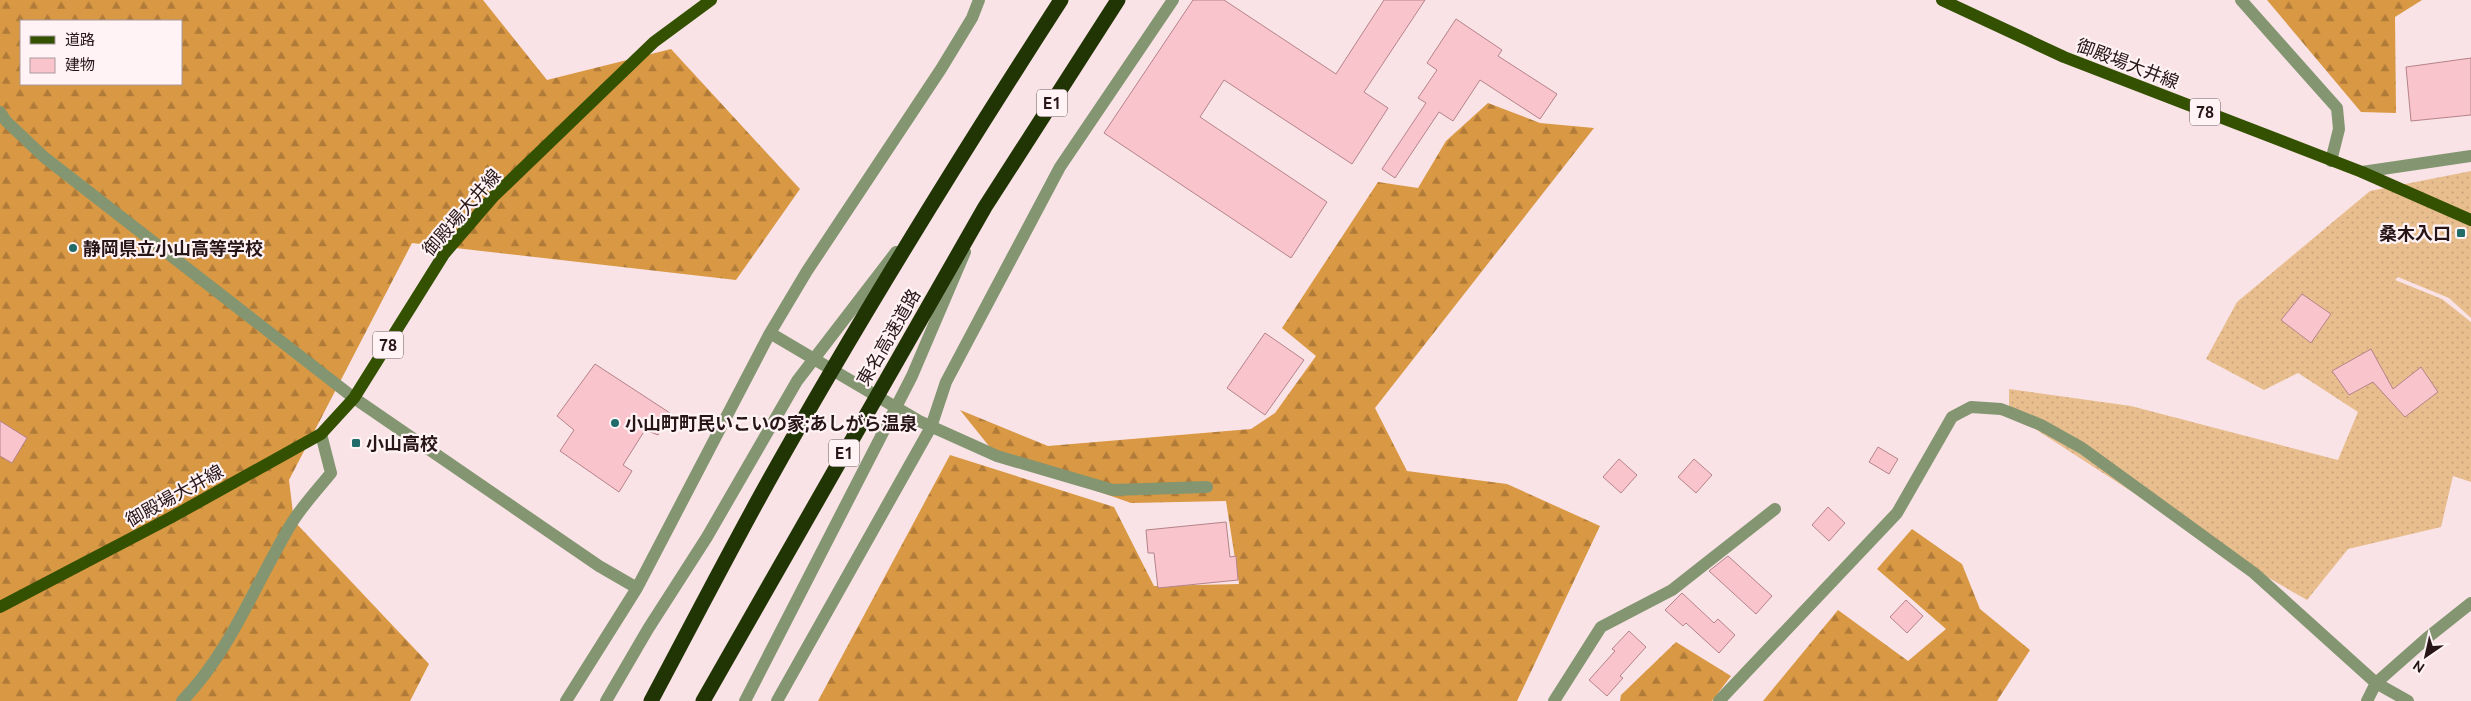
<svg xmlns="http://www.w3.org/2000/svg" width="2471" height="701" font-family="Ubuntu,'Noto Sans JP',sans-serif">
	<defs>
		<pattern id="grass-dots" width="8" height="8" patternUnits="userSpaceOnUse" patternTransform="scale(1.25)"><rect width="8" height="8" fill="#e9be8e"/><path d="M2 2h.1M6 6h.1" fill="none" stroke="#c8a27a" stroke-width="1.8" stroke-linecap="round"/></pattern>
		<pattern id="forest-firs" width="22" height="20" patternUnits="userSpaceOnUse" patternTransform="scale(1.25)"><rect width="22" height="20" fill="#d99844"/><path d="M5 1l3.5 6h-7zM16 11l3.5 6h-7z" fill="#b07b38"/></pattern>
	</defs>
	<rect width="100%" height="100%" fill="#f9e3e6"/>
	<!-- grass -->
	<path fill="url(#grass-dots)" d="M 2471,171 L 2471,318 L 2449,298 L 2398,277 L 2395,280 L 2442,299 L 2471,322 L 2471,482 L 2453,476 L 2441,527 L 2348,549 L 2307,600 L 2234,558 L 2009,412 L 2009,389 L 2131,406 L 2338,460 L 2358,412 L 2298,373 L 2264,390 L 2206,359 L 2237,302 L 2370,191 Z"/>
	<!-- forest -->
	<path fill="url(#forest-firs)" fill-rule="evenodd" d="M 0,0 L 483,0 L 547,80 L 671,49 L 800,189 L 736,280 L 412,243 L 289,480 L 294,521 L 429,664 L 410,701 L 0,701 ZM 21,21 L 181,21 L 181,84 L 21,84 Z
		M 2267,0 L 2422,0 L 2395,17 L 2396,113 L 2361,112 Z
		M 1488,103 L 1540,123 L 1594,128 L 1375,408 L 1407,471 L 1507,484 L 1600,526 L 1517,701 L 818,701 L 950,455 L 1114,507 L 1154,586 L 1239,584 L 1226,501 L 1131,503 L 997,456 L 960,410 L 1048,446 L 1251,429 L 1275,413 L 1316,356 L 1282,328 L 1378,182 L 1418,188 L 1446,141 Z
		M 1912,529 L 1962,564 L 1980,609 L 2030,650 L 1997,701 L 1763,701 L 1838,610 L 1908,661 L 1946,629 L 1877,569 Z
		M 1676,642 L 1731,676 L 1712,701 L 1620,701 L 1621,695 Z"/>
	<!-- building -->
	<path fill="#f9c4cb" stroke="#b48389" d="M 1193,0 L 1224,0 L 1336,74 L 1384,0 L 1425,0 L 1364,92 L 1388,108 L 1352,164 L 1224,80 L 1200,117 L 1327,202 L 1291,258 L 1104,133 Z
		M 1456,19 L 1502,50 L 1498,56 L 1557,94 L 1540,119 L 1480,80 L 1453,121 L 1439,112 L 1395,178 L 1382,169 L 1426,103 L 1418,98 L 1437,70 L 1427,63 Z
		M 2471,58 L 2471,115 L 2411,121 L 2406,67 Z
		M 2302,294 L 2331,314 L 2311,343 L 2281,320 Z
		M 1265,333 L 1304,360 L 1265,415 L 1227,388 Z
		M 2371,349 L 2393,389 L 2421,367 L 2438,392 L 2405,417 L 2373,382 L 2349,395 L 2332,371 Z
		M 595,364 L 670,413 L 658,435 L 645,430 L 623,465 L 632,471 L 619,492 L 560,451 L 574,430 L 557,416 Z
		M 0,421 L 27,438 L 12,463 L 0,456 Z
		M 1878,447 L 1898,459 L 1889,474 L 1869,462 Z
		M 1619,459 L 1637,475 L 1621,493 L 1603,477 Z
		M 1694,459 L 1712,475 L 1696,493 L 1678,477 Z
		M 1828,507 L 1845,523 L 1829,541 L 1812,525 Z
		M 1226,522 L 1230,557 L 1236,556 L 1238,580 L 1158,588 L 1154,553 L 1148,553 L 1146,530 Z
		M 1728,556 L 1772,596 L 1756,614 L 1709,571 Z
		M 1682,593 L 1714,623 L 1718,619 L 1735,635 L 1719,653 L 1686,623 L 1683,626 L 1665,610 Z
		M 1906,600 L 1923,616 L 1907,633 L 1890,617 Z
		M 1629,631 L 1646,647 L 1620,676 L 1623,678 L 1607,696 L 1589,680 L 1615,651 L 1612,649 Z"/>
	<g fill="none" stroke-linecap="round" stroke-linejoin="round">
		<!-- minor -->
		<path stroke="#849671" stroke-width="12" d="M 2241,0 L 2337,108 L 2339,129 L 2331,161
			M 0,112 L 6,121 L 44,157 L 354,398 L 599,566 L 637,588
			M 2362,172 L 2471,156
			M 770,333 L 919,421 L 997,456 L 1113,490 L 1207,487
			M 182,701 C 232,650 256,581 293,521 C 304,504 318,489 331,473 L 321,434
			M 566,701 L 637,588 L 770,333 L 807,271 L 941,69 L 972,18 L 979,0
			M 606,701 L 648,629 L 707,537 L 797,381 L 896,252
			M 745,701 L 912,376 L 965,252
			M 777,701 L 931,427 L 946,382 L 1060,167 L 1173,0
			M 1554,701 L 1601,627 L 1672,590 L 1775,509
			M 1719,701 L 1897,513 L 1952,417 L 1971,407 L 2001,409 L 2009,412 L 2041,425 L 2082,448 L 2254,573 L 2376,683 L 2408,701
			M 2367,701 L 2376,683 L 2427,638 L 2471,603"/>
		<!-- major -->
		<path stroke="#335100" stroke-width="12" d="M 1942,0 L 2064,57 L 2362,172 L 2471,220
			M 0,607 L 170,518 L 321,434 L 354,398 L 444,254 L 493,197 L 654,42 L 711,0"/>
		<!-- highway -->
		<path stroke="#213504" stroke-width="15" d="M 651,701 C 690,628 728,554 768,482 C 860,317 959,158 1061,0
			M 703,701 L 985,207 L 1118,0"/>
	</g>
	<!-- markers -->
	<g fill="#216c68" stroke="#fff3f5" stroke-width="2">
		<rect x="2456" y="228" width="10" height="10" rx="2.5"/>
		<circle cx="73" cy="248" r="5"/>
		<circle cx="615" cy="423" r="5"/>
		<rect x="351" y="438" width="10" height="10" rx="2.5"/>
	</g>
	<g text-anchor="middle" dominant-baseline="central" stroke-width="4.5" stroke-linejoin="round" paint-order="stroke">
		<!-- shield labels -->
		<g fill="#fff3f5" stroke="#68585a" stroke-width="1">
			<rect x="1037" y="89.5" width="30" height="27" rx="4"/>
			<rect x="2190" y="98.5" width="30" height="27" rx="4"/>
			<rect x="373" y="331.5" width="30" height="27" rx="4"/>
			<rect x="829" y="439.5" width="30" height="27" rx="4"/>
		</g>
		<g font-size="16" font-weight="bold" fill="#271518">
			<text x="1052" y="103">E1</text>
			<text x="2205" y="112">78</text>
			<text x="388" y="345">78</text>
			<text x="844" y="453">E1</text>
		</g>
		<!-- street labels -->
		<g font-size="18" fill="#271518" stroke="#fff3f5">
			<text transform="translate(2128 63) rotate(21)">御殿場大井線</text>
			<text transform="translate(461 212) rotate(-49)">御殿場大井線</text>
			<text transform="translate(888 337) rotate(-60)">東名高速道路</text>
			<text transform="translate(174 495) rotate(-29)">御殿場大井線</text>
		</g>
		<!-- poi labels -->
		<g font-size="18" font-weight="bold" fill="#271518" stroke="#fff3f5" text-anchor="start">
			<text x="2451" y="233" text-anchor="end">桑木入口</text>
			<text x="83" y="248">静岡県立小山高等学校</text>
			<text x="625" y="423">小山町町民いこいの家;あしがら温泉</text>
			<text x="366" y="443">小山高校</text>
		</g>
	</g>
	<!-- legend -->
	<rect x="20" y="20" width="162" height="65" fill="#fff3f5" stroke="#a99a9d"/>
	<rect x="30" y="36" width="25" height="8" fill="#335100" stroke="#a99a9d"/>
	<text x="65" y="45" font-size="15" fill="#271518">道路</text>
	<rect x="30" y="58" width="25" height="15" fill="#f9c4cb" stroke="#a99a9d"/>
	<text x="65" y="70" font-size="15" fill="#271518">建物</text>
	<!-- north arrow -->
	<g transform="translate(2426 656) rotate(214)" stroke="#fff3f5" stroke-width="4" paint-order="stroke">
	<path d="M0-4L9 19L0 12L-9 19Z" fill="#271518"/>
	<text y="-8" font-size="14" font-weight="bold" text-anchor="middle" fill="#271518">N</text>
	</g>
</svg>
